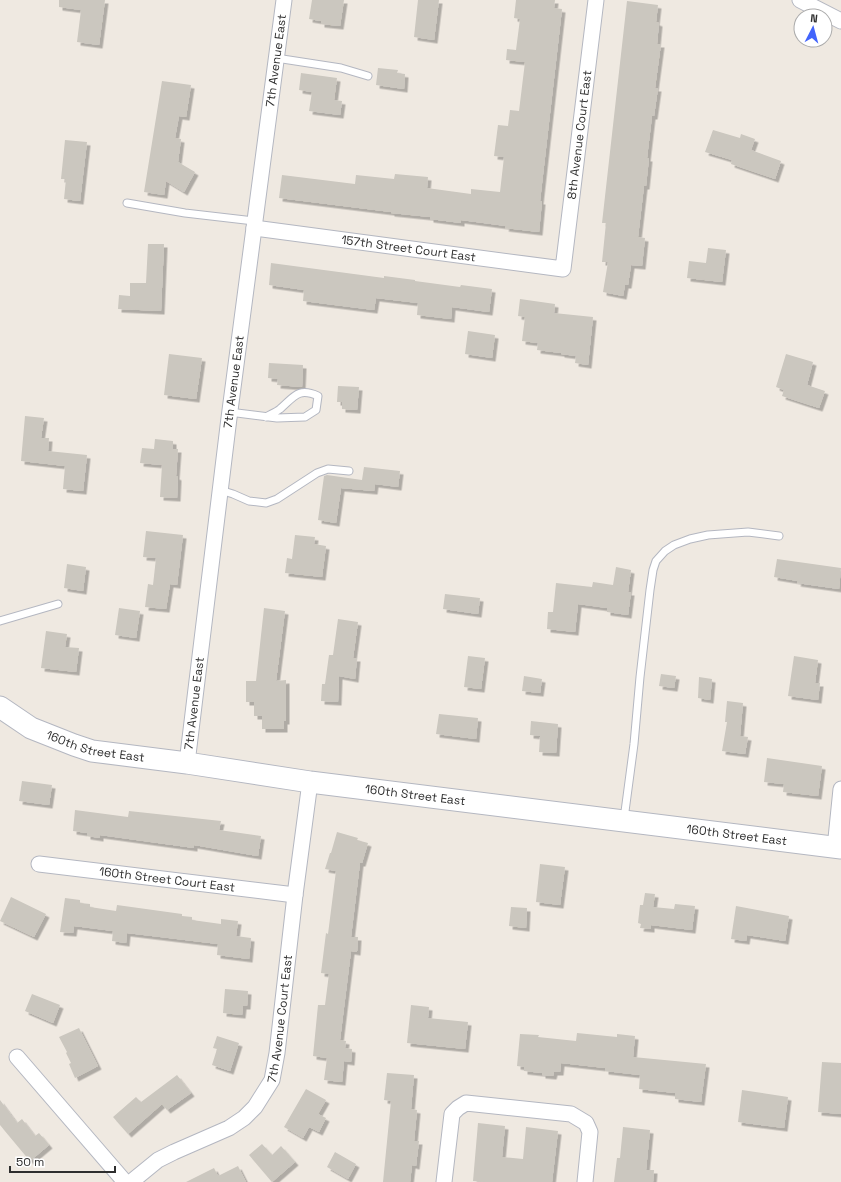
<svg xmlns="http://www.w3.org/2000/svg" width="841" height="1182" font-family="'Space Grotesk',sans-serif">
	<defs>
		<filter id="shadow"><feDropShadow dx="3.5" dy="3.5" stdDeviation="0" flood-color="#0004"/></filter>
	</defs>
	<rect width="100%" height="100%" fill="#efe9e1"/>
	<!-- building -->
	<path fill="#cbc7bf" filter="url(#shadow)" d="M 59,0 L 105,0 L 99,45 L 77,42 L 81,10 L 59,7 Z
		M 312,0 L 344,0 L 340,26 L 321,24 L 321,21 L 309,19 Z
		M 418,0 L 439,0 L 434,40 L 414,37 Z
		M 516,0 L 555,0 L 554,8 L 562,9 L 540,201 L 542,201 L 539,232 L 505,228 L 506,226 L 461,220 L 461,223 L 430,219 L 430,217 L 391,213 L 391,212 L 279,198 L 282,175 L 355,184 L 356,175 L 394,179 L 395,174 L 428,177 L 427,188 L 471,194 L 471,189 L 500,192 L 504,157 L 494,156 L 498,125 L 508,126 L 510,110 L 519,111 L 525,62 L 506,60 L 507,49 L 516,50 L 520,19 L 514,18 Z
		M 627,1 L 658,5 L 656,22 L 659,23 L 657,44 L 661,44 L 655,88 L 658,88 L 654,116 L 652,116 L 647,158 L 649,158 L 646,186 L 644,186 L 638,237 L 645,238 L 642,266 L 631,265 L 628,285 L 625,285 L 623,296 L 603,292 L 608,262 L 602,262 L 606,223 L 602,223 Z
		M 378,68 L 398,70 L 397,73 L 405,74 L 404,89 L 376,85 Z
		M 301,73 L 337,78 L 334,100 L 342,101 L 340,115 L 309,111 L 312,92 L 299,90 Z
		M 162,81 L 191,85 L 186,117 L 179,116 L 175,138 L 181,139 L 178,162 L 195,172 L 184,192 L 166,181 L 164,195 L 144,192 Z
		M 713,130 L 740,138 L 741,134 L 755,139 L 751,150 L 781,161 L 775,179 L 731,164 L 732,160 L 705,152 Z
		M 65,140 L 87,142 L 80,201 L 64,199 L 66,179 L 61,179 Z
		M 148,244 L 164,244 L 161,311 L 118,309 L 119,295 L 130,296 L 130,283 L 146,283 Z
		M 708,248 L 726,250 L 722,282 L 687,278 L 689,261 L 706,263 Z
		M 271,263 L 384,278 L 384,276 L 415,280 L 415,281 L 460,287 L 461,285 L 492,289 L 489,312 L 452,307 L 451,319 L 417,315 L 418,303 L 376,298 L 374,310 L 303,301 L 304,290 L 269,285 Z
		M 520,299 L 555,304 L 554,313 L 593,317 L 588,365 L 575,363 L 576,356 L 561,354 L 561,353 L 537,350 L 538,343 L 522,341 L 525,317 L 518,316 Z
		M 468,331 L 495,335 L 492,358 L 465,354 Z
		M 169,354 L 202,358 L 196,399 L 164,395 Z
		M 786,354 L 813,362 L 807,385 L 825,391 L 819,408 L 782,396 L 784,390 L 776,387 Z
		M 269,363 L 303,365 L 302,387 L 277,385 L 278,379 L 268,378 Z
		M 338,386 L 359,387 L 357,410 L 342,409 L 342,402 L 337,402 Z
		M 25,416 L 44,418 L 41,438 L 49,438 L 48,451 L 87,455 L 83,491 L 63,489 L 65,466 L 21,461 Z
		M 155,439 L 173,441 L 173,449 L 178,449 L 176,476 L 178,477 L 177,498 L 160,497 L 162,465 L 140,463 L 142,448 L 154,449 Z
		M 364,467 L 400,471 L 398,487 L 375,484 L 374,491 L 341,488 L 336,523 L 318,520 L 324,476 L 327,475 L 362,480 Z
		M 146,531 L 183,535 L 177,585 L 170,584 L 166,609 L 145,607 L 148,584 L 153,585 L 156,558 L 143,557 Z
		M 295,535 L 315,537 L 314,544 L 326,546 L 322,577 L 285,573 L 287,558 L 292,559 Z
		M 777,559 L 841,568 L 839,589 L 797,583 L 798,581 L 774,577 Z
		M 67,564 L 86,567 L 83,591 L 64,588 Z
		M 616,567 L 631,570 L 628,592 L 631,592 L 628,615 L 607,612 L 607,608 L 578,604 L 575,632 L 547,629 L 548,612 L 553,612 L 556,583 L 592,587 L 593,582 L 613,585 Z
		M 445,594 L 480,598 L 478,614 L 443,609 Z
		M 119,608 L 140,611 L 136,638 L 115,635 Z
		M 264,608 L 285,611 L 276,681 L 286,680 L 286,721 L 284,721 L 284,729 L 262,729 L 262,716 L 254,716 L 254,702 L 246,702 L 246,681 L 256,681 Z
		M 338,619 L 358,622 L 353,658 L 357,658 L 355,679 L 339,676 L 338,702 L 321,701 L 322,684 L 325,684 L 329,655 L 333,655 Z
		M 46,631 L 67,634 L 65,647 L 79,648 L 76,672 L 41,668 Z
		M 468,656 L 485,658 L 481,689 L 464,687 Z
		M 794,656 L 818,660 L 815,683 L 820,683 L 818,700 L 788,696 Z
		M 661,674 L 676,676 L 674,688 L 659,686 Z
		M 524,676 L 542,679 L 540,693 L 522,691 Z
		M 699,677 L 712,679 L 710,700 L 698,698 Z
		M 727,701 L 743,703 L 740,736 L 748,737 L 745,754 L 722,751 L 727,722 L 725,722 Z
		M 439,714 L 478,718 L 476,739 L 436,734 Z
		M 531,721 L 558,724 L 556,753 L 539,752 L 540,736 L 530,735 Z
		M 767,758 L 822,766 L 818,796 L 783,792 L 784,784 L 764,782 Z
		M 22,781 L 52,785 L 49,805 L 19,801 Z
		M 75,810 L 128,817 L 129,811 L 221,821 L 219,830 L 261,836 L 258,856 L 194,845 L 194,848 L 100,835 L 100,838 L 87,836 L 87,833 L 73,831 Z
		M 337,832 L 358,838 L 357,840 L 368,843 L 362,863 L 360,863 L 351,937 L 358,937 L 357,952 L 351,951 L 340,1040 L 346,1041 L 345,1048 L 352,1049 L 351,1062 L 344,1061 L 342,1082 L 324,1080 L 327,1058 L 313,1056 L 318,1005 L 325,1005 L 329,974 L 321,973 L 326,933 L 328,934 L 336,871 L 325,869 L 330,853 L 331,853 Z
		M 540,864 L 565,867 L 560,905 L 536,902 Z
		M 645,893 L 655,894 L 653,907 L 674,909 L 675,904 L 695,906 L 692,930 L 651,925 L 651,929 L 640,928 L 641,924 L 638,923 L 640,905 L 643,905 Z
		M 11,897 L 46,914 L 34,937 L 0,921 Z
		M 65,898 L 80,900 L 80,903 L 90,904 L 90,907 L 116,911 L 117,905 L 182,914 L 182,916 L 192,917 L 192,920 L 221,924 L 221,919 L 238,921 L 236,936 L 251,938 L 249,959 L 217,955 L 218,944 L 127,933 L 126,943 L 112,941 L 113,931 L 74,926 L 73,933 L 60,932 Z
		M 736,906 L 789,916 L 785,941 L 747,935 L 746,941 L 731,939 Z
		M 511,907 L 527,908 L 526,928 L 509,926 Z
		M 225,989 L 248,991 L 247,1006 L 243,1006 L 242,1015 L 223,1013 Z
		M 32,994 L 60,1005 L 53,1023 L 25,1011 Z
		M 411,1005 L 429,1007 L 428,1018 L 468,1022 L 465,1049 L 407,1043 Z
		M 79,1028 L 98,1066 L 75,1078 L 69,1064 L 71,1063 L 66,1053 L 67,1052 L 59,1037 Z
		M 577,1033 L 617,1037 L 617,1034 L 635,1036 L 633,1057 L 706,1064 L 701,1102 L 675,1099 L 675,1093 L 639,1089 L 640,1075 L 605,1071 L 605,1068 L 561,1063 L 560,1072 L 554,1072 L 553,1076 L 542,1075 L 542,1073 L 524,1071 L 524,1067 L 517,1066 L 520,1034 L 539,1035 L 538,1037 L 576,1041 Z
		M 217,1036 L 239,1043 L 230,1071 L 212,1065 L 217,1049 L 213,1048 Z
		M 822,1062 L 841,1063 L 841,1114 L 818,1112 Z
		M 387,1073 L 414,1075 L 411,1109 L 417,1110 L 414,1141 L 419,1141 L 416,1166 L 412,1165 L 410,1182 L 383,1182 L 391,1101 L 384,1100 Z
		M 177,1075 L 191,1093 L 167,1110 L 162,1104 L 128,1134 L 113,1117 L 136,1097 L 141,1102 Z
		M 306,1089 L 326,1100 L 318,1114 L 326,1118 L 319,1132 L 309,1127 L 303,1138 L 284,1127 Z
		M 742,1090 L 788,1097 L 784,1128 L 738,1122 Z
		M 0,1100 L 17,1123 L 22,1119 L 35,1136 L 39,1133 L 49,1145 L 30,1161 L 0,1125 Z
		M 478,1123 L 505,1126 L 502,1157 L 523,1159 L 526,1127 L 558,1131 L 552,1182 L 486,1182 L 473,1181 Z
		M 623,1127 L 650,1130 L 646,1170 L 654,1170 L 653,1182 L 614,1182 L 617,1158 L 620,1158 Z
		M 262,1144 L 272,1155 L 281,1146 L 295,1162 L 272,1182 L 249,1155 Z
		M 335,1152 L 356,1164 L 348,1179 L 327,1167 Z
		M 238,1166 L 246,1182 L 186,1182 L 214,1168 L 218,1176 Z"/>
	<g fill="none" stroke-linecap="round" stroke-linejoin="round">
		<!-- lane casing -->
		<g stroke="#b4b7c1" stroke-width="9">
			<path id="lane" d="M 276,58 L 341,68 L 368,76
				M 127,203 L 185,213 L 254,221
				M 229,412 L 277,418 L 305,417 L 316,410 L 318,396 C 298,387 294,397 280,409 C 276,412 271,414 266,417
				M 220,490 L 233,494 L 249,501 L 266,503 L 277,499 L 317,473 L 328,469 L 349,471
				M 0,621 L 58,604
				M 624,819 L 634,744 L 640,677 L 650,590 L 653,570 L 656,561 L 665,551 L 674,545 L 690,539 L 708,535 L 748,532 L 779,536"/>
		</g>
		<!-- street casing -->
		<g stroke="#b4b7c1" stroke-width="17">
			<g id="street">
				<path d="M 800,0 L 841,21"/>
				<path id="s1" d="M 254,228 L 563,269 L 596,0"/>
				<path id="s2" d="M 187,763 L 229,418 L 284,0"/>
				<path d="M 835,848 L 841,789"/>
				<path id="s3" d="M 39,864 L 295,895"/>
				<path d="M 17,1057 L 125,1182"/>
				<path id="s4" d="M 131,1182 L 158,1160 L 174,1152 L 229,1128 L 244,1118 L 255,1107 L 272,1080 L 277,1053 L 295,895 L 310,782"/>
				<path d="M 444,1182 L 452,1114 L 458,1108 L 466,1103 L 571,1114 L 586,1123 L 590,1132 L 585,1182"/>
			</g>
		</g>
		<!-- secondary casing -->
		<g stroke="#b4b7c1" stroke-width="23">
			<g id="secondary">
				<path id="s5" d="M 0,707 L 31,728 L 74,745 L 92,751 L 187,763 L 310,782 L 841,848"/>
			</g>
		</g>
		<!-- lane -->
		<use href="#lane" stroke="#fff" stroke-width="7"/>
		<!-- street -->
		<use href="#street" stroke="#fff" stroke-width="15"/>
		<!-- secondary -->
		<use href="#secondary" stroke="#fff" stroke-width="21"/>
	</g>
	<g text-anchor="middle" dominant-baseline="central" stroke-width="3" stroke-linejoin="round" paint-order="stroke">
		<!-- street labels -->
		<g font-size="12" fill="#2e2e2e" stroke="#fff">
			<text stroke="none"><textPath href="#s2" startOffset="708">7th Avenue East</textPath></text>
			<text stroke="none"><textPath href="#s1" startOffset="447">8th Avenue Court East</textPath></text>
			<text stroke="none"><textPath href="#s1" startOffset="156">157th Street Court East</textPath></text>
			<text stroke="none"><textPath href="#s2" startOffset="384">7th Avenue East</textPath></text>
			<text stroke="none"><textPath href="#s2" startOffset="60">7th Avenue East</textPath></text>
			<text stroke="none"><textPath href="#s5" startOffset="105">160th Street East</textPath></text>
			<text stroke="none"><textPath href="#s5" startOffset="429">160th Street East</textPath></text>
			<text stroke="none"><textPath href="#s5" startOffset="753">160th Street East</textPath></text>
			<text stroke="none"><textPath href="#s3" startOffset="129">160th Street Court East</textPath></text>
			<text stroke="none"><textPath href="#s4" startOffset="240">7th Avenue Court East</textPath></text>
		</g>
	</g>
	<!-- north arrow -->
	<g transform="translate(813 28) rotate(6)"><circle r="19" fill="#ffffff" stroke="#ababab"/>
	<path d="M0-3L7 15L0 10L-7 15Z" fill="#4264fb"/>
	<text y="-6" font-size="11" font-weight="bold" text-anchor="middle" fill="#2e2e2e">N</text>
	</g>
	<!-- scale -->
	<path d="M10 1166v6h105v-6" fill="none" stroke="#2e2e2e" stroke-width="2"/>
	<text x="16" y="1166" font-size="12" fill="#2e2e2e" stroke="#ffffff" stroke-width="3" paint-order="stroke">50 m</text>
</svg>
